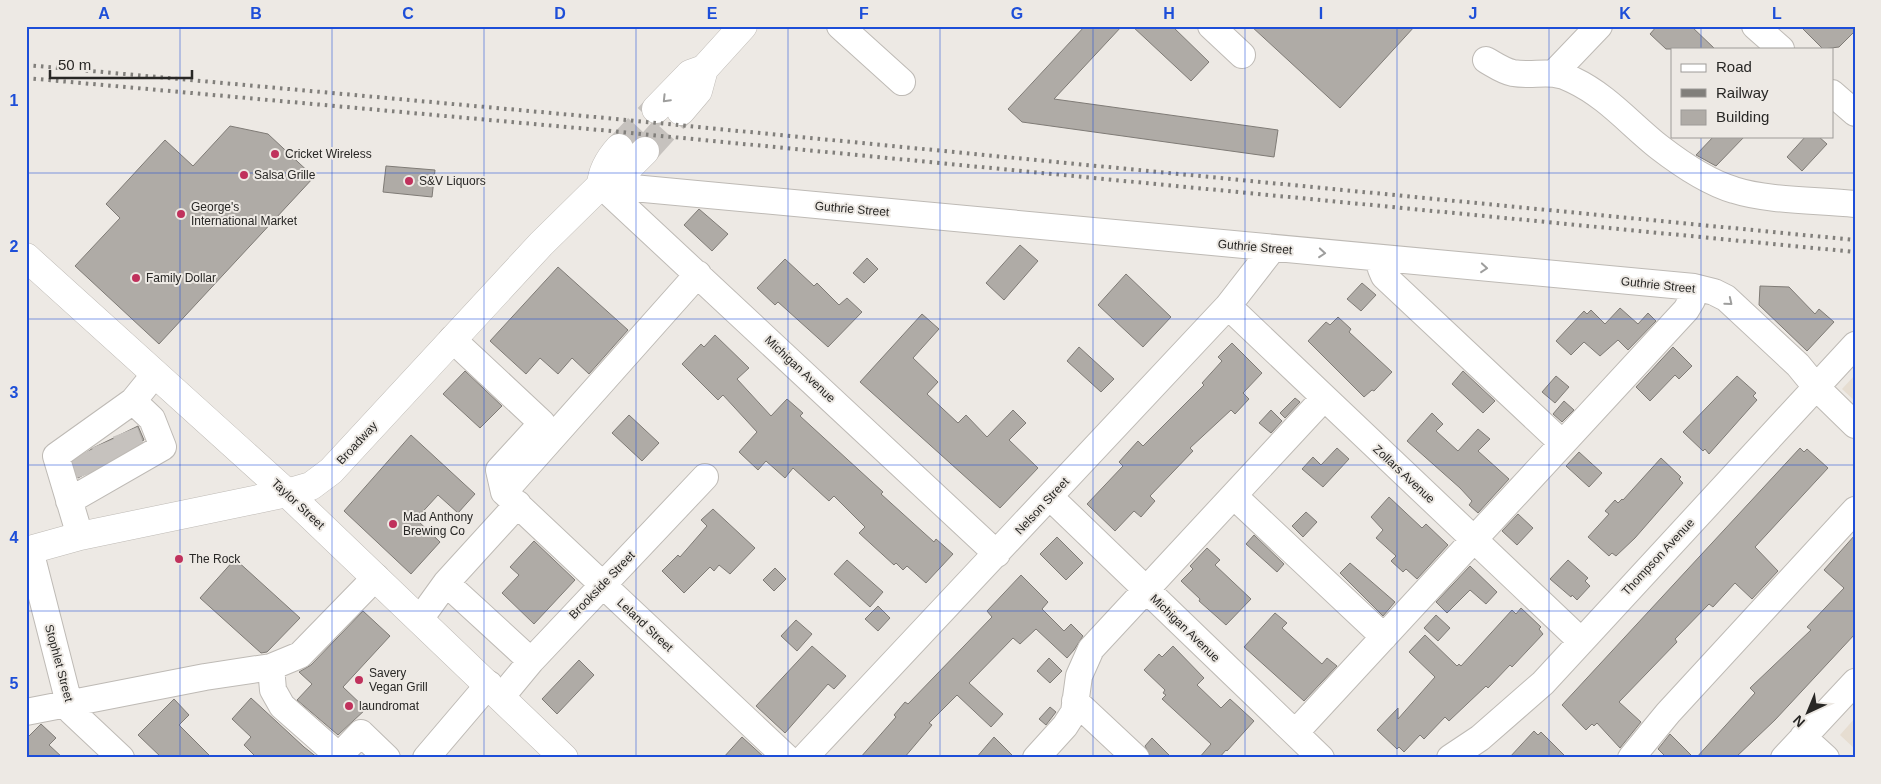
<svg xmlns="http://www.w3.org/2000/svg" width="1881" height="784" font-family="Arial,sans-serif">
	<rect width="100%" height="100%" fill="#ede9e4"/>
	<!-- built -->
	<path fill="#e6ddd1" d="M 1855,375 L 1855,401 L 1842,389 Z
		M 1855,718 L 1855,749 L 1840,735 Z"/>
	<!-- building -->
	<path fill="#afaba6" stroke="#7f7b76" d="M 1085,26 L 1122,26 L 1054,99 L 1278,130 L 1274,157 L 1022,122 L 1008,109 Z
		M 1132,26 L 1172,26 L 1209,62 L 1191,81 Z
		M 1251,26 L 1415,26 L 1340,108 Z
		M 1657,26 L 1691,26 L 1715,49 L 1666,49 L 1650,34 Z
		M 1800,26 L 1855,26 L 1855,31 L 1839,47 L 1823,49 Z
		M 230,126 L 268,134 L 314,177 L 159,344 L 75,266 L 120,218 L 106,204 L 165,140 L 193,166 Z
		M 1714,136 L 1745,136 L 1716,166 L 1696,155 Z
		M 1806,136 L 1818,136 L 1827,144 L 1802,171 L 1787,157 Z
		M 386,166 L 435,170 L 432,197 L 383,192 Z
		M 699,209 L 728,234 L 712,251 L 684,225 Z
		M 1020,245 L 1038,261 L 1004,300 L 986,283 Z
		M 867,258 L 878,269 L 864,283 L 853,273 Z
		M 785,259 L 814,286 L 817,283 L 839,305 L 847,298 L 862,312 L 828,347 L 778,302 L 775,305 L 757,288 Z
		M 558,267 L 628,330 L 589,374 L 572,358 L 558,374 L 540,358 L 526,374 L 490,341 Z
		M 1126,274 L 1171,317 L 1143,347 L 1098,305 Z
		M 1362,283 L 1376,295 L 1361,311 L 1347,299 Z
		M 1760,286 L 1789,287 L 1815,314 L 1819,309 L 1834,322 L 1807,351 L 1759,305 Z
		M 1620,308 L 1638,324 L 1648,313 L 1656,321 L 1628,350 L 1618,340 L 1600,356 L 1584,342 L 1571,355 L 1556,341 L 1584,311 L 1587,314 L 1591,310 L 1605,324 Z
		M 922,314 L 939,329 L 913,358 L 938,382 L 927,394 L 958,423 L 966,415 L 987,437 L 1013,410 L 1026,423 L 1009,440 L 1038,468 L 1000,508 L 860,382 Z
		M 1338,317 L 1351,329 L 1349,332 L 1392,372 L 1374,391 L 1372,390 L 1364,397 L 1308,341 L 1326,322 L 1330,325 Z
		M 715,335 L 749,368 L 737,379 L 771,416 L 787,399 L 803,413 L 800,416 L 883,492 L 881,494 L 934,542 L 936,539 L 953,554 L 926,583 L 907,566 L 903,570 L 896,563 L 894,565 L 859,533 L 865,527 L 834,496 L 829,501 L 793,468 L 785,478 L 766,461 L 758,470 L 739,452 L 757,432 L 723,395 L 718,400 L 682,364 L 701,344 L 704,347 Z
		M 1232,343 L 1262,373 L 1243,393 L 1249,399 L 1235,414 L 1231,410 L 1190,448 L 1193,451 L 1150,496 L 1155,501 L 1141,517 L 1134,511 L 1115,531 L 1087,504 L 1123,466 L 1119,462 L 1138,441 L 1143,446 L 1204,385 L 1202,383 L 1222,361 L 1218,357 Z
		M 1079,347 L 1114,379 L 1101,392 L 1067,361 Z
		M 1673,347 L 1692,366 L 1679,379 L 1675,375 L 1650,401 L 1636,387 Z
		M 465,371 L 502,406 L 480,428 L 443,394 Z
		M 1463,371 L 1495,401 L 1483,413 L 1452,384 Z
		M 1556,376 L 1569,387 L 1555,403 L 1542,392 Z
		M 1737,376 L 1756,393 L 1753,396 L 1757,400 L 1709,454 L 1705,449 L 1703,451 L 1683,432 Z
		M 1295,398 L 1300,402 L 1285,418 L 1280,413 Z
		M 1564,401 L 1574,410 L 1562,422 L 1553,414 Z
		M 1271,410 L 1282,421 L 1271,433 L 1259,423 Z
		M 1432,413 L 1443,424 L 1436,431 L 1458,451 L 1478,429 L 1490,439 L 1478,451 L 1509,479 L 1478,513 L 1469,505 L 1472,501 L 1460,488 L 1407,441 Z
		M 629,415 L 659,443 L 642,461 L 612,433 Z
		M 138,426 L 144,440 L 78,478 L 73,462 L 93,448 Z
		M 411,435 L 475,494 L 458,513 L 438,495 L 416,519 L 440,542 L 411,574 L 344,511 Z
		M 1337,448 L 1349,459 L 1323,487 L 1302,469 L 1313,457 L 1321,465 Z
		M 1800,448 L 1804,452 L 1807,449 L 1828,468 L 1755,547 L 1778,571 L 1752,599 L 1735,583 L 1713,607 L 1709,604 L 1675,639 L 1677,642 L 1619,702 L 1641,722 L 1620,748 L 1597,723 L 1594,726 L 1592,724 L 1586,730 L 1562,705 Z
		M 1579,452 L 1602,473 L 1589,487 L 1566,466 Z
		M 1661,458 L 1681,477 L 1679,479 L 1683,483 L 1635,538 L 1616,556 L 1612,553 L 1609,556 L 1588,537 L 1609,514 L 1605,511 L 1615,500 L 1618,503 L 1622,499 L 1623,500 Z
		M 1389,497 L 1422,528 L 1426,524 L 1448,545 L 1417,579 L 1406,569 L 1403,572 L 1391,561 L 1396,556 L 1376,538 L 1383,530 L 1371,517 Z
		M 713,509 L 755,548 L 730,574 L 719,565 L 714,571 L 710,567 L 684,593 L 662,571 L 678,555 L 680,557 L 707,526 L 701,520 Z
		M 1306,512 L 1317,522 L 1303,537 L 1292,526 Z
		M 1518,514 L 1533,528 L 1517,545 L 1502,531 Z
		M 1254,535 L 1284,564 L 1277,572 L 1246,544 Z
		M 1855,535 L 1855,634 L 1775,720 L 1735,758 L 1696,758 L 1755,693 L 1750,688 L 1811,630 L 1807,627 L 1844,588 L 1824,570 Z
		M 1057,537 L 1083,563 L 1066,580 L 1040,554 Z
		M 534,541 L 575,580 L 534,624 L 502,593 L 519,575 L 510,567 Z
		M 1207,548 L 1220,560 L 1215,565 L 1251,599 L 1226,625 L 1199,601 L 1200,599 L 1181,581 L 1193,569 L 1190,566 Z
		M 235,559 L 300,618 L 267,652 L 261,653 L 200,598 Z
		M 847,560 L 883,592 L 870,607 L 834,574 Z
		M 1568,560 L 1588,578 L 1585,581 L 1590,586 L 1577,600 L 1572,595 L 1571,597 L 1550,579 Z
		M 1350,563 L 1395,602 L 1383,616 L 1340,573 Z
		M 1470,566 L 1497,592 L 1486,604 L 1470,590 L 1447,613 L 1436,602 Z
		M 775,568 L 786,579 L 774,591 L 763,580 Z
		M 1021,575 L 1048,602 L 1042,609 L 1064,631 L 1071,624 L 1083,636 L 1074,650 L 1067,658 L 1036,629 L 1020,644 L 1013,638 L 969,683 L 1003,714 L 991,727 L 957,695 L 929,723 L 932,725 L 904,758 L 860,758 L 896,717 L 894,715 L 905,702 L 908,704 L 992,617 L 987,611 Z
		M 878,606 L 890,618 L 878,631 L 865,619 Z
		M 1521,608 L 1541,627 L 1539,629 L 1543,634 L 1512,667 L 1510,665 L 1488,688 L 1486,686 L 1449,721 L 1445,717 L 1424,739 L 1420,735 L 1404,752 L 1399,747 L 1397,749 L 1377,730 L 1398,708 L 1398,719 L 1435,677 L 1409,652 L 1425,635 L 1457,666 L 1459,664 L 1461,666 L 1512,610 L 1516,614 Z
		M 363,611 L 390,636 L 343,687 L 366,709 L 338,735 L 297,700 L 312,684 L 299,672 L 311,665 Z
		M 1275,613 L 1287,623 L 1282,628 L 1322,664 L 1327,658 L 1337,666 L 1304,701 L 1244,647 Z
		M 1436,615 L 1450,628 L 1438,641 L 1424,628 Z
		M 796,620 L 812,634 L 797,651 L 781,636 Z
		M 812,646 L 846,676 L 834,689 L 828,684 L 785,733 L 756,706 Z
		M 1173,646 L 1204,678 L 1197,685 L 1221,708 L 1230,699 L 1254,721 L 1227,751 L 1226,750 L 1219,758 L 1199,758 L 1211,744 L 1162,699 L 1166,695 L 1163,693 L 1165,690 L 1144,670 L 1159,654 L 1162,657 Z
		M 1049,658 L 1062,671 L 1050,683 L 1037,671 Z
		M 579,660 L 594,675 L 557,714 L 542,699 Z
		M 251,698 L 304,747 L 318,758 L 257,758 L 244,745 L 251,737 L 232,719 Z
		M 174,699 L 189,715 L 179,725 L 212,758 L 162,758 L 138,735 Z
		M 1050,707 L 1056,712 L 1046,725 L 1039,719 Z
		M 41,724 L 56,738 L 49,745 L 63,758 L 26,758 L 26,739 Z
		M 1534,731 L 1538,735 L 1541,732 L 1567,758 L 1509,758 Z
		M 1670,734 L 1694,758 L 1667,758 L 1658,749 Z
		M 742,737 L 765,758 L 723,758 Z
		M 994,737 L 1015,758 L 976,758 Z
		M 1152,738 L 1172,758 L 1151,758 L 1145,746 Z"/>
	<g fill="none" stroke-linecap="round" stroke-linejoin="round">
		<!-- minor-tunnel -->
		<path stroke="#c6c2be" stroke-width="26" stroke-dasharray="26 13" stroke-linecap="butt" d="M 125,432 L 133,453
			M 104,443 L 112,463
			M 82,453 L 89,474"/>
		<!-- major-tunnel -->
		<path stroke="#c6c2be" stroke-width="28" stroke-dasharray="28 14" stroke-linecap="butt" d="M 619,148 L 656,109
			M 645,151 L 681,111"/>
		<!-- minor casing -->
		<g stroke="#bebab5" stroke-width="28">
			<path id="minor" d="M 840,26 L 902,82
				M 1211,26 L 1242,55
				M 1755,26 L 1781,49
				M 1486,60 C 1495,65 1503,71 1513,73 C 1536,77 1550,68 1573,80 C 1607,96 1630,124 1659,147 C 1681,164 1707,182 1734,190 C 1768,201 1818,200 1855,204
				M 1555,72 L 1599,26
				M 1832,93 L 1855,113
				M 601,185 L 1694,287 L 1714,292 L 1726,298 L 1798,365 L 1816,387 L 1855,425
				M 601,185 L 997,554
				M 1380,258 L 1381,269 L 1384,276 L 1562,443
				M 1228,306 L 1581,641
				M 452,339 L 542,423 L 499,470 L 504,492
				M 504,492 L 787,758
				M 504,492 L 698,274
				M 1234,496 L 1384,637
				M 1050,497 L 1321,758
				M 69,501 L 163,447 L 152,419 L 133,401
				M 80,536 L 56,456 L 133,401 L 155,374
				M 30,550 L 71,711 L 121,758
				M 446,583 L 531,661
				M 420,619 L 446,583 L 518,504
				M 271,667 L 273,690 L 282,706 L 341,758
				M 502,696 L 531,661 L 705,477
				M 1075,701 L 1136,758
				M 26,712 L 205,677 L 271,667 L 300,655 L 376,577
				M 1295,733 L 1686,310 L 1692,300 L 1694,287
				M 1803,737 L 1826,758
				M 339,756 L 361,733 L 387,758
				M 426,758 L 489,684
				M 804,758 L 1228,306 L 1273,248
				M 1036,758 L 1065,726 L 1074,712 L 1079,676 L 1091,649 L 1324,398
				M 1450,758 L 1480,738 L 1543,683 L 1855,345
				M 1631,758 L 1668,713 L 1855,510
				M 1784,758 L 1855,682"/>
		</g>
		<!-- major casing -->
		<g stroke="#bebab5" stroke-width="29">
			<path id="major" d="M 656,109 L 690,74 L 704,69
				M 681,111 L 698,91 L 704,69 L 743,26
				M 601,185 C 602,170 609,159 619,148
				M 26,257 L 287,493 L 564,758
				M 26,551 L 80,536 L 287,493 L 311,486 L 331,471 L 541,244 L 601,185 L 620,176 L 645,151"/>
		</g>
		<!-- minor -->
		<use href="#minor" stroke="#fff" stroke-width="26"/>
		<!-- major -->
		<use href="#major" stroke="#fff" stroke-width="28"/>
		<!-- rail -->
		<path stroke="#817f7b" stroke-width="4" stroke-dasharray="2.5 5" stroke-linecap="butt" d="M 26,65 L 606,118 L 1855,240
			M 26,78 L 600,130 L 1855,252"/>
	</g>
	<!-- one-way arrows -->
	<defs><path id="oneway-chevron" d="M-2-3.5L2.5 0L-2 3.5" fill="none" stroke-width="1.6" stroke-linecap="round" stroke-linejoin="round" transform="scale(1.25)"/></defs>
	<g stroke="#9e9e9d">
		<use href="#oneway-chevron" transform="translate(666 99) rotate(134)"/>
		<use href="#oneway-chevron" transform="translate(1322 253) rotate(5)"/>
		<use href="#oneway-chevron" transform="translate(1484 268) rotate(5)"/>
		<use href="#oneway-chevron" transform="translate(1729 302) rotate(39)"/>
	</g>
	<!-- grid -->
	<path fill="none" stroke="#1d4ed8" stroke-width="1" stroke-opacity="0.55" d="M 180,26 L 180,758M 332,26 L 332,758M 484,26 L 484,758M 636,26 L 636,758M 788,26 L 788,758M 940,26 L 940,758M 1093,26 L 1093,758M 1245,26 L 1245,758M 1397,26 L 1397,758M 1549,26 L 1549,758M 1701,26 L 1701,49M 1701,136 L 1701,758M 26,173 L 1855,173M 26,319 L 1855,319M 26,465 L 1855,465M 26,611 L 1855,611"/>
	<!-- markers -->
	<g fill="#c0315c" stroke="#ede9e4" stroke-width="2">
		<circle cx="275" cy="154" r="5"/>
		<circle cx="244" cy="175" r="5"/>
		<circle cx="409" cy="181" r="5"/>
		<circle cx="181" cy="214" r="5"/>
		<circle cx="136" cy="278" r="5"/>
		<circle cx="393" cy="524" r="5"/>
		<circle cx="179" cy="559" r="5"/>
		<circle cx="359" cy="680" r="5"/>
		<circle cx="349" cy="706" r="5"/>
	</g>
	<g text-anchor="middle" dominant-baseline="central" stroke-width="4" stroke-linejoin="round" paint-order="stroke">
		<!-- poi labels -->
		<g font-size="12" fill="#282725" stroke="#ede9e4" text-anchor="start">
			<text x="285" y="154">Cricket Wireless</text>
			<text x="254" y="175">Salsa Grille</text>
			<text x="419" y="181">S&amp;V Liquors</text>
			<text x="191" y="207">George's<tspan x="191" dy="14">International Market</tspan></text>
			<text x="146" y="278">Family Dollar</text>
			<text x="403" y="517">Mad Anthony<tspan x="403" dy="14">Brewing Co</tspan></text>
			<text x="189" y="559">The Rock</text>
			<text x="369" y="673">Savery<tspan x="369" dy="14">Vegan Grill</tspan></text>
			<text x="359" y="706">laundromat</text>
		</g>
		<!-- street labels -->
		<g font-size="12" fill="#282725" stroke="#ede9e4">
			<text transform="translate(852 209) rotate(5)">Guthrie Street</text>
			<text transform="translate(1255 247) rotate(5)">Guthrie Street</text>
			<text transform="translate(1658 285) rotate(6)">Guthrie Street</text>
			<text transform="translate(800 369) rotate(43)">Michigan Avenue</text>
			<text transform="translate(357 443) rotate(-47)">Broadway</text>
			<text transform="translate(1404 474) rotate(43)">Zollars Avenue</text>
			<text transform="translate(298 504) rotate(43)">Taylor Street</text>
			<text transform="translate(1042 506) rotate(-47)">Nelson Street</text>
			<text transform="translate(1658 557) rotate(-47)">Thompson Avenue</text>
			<text transform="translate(602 585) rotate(-46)">Brookside Street</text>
			<text transform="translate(645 625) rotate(43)">Leland Street</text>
			<text transform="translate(1185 628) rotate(44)">Michigan Avenue</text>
			<text transform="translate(59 663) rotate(75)">Stophlet Street</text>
		</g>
	</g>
	<!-- border -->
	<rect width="1881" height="784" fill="none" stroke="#ede9e4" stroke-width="55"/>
	<!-- legend -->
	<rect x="1671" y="48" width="162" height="90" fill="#ede9e4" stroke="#9e9b98"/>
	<rect x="1681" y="64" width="25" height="8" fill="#ffffff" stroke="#9e9b98"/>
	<text x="1716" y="72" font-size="15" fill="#282725">Road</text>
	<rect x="1681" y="89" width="25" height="8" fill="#817f7b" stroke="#9e9b98"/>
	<text x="1716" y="98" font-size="15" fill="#282725">Railway</text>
	<rect x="1681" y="110" width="25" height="15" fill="#afaba6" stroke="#9e9b98"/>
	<text x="1716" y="122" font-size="15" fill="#282725">Building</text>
	<!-- north arrow -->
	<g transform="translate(1808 712) rotate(224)" stroke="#ede9e4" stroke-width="4" paint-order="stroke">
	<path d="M0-4L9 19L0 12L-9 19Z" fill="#282725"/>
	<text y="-8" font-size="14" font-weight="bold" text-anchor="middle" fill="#282725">N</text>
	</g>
	<!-- scale -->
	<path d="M50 70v8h142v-8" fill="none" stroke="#282725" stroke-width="2.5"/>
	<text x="58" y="70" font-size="15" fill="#282725" stroke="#ede9e4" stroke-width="4" paint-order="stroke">50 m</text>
	<rect x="28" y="28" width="1826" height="728" fill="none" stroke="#1d4ed8" stroke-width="2"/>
	<g font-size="16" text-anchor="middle" font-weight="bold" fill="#1d4ed8">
		<text x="104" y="19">A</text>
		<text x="256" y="19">B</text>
		<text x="408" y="19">C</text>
		<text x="560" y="19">D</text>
		<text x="712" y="19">E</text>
		<text x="864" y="19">F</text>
		<text x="1017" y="19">G</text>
		<text x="1169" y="19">H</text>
		<text x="1321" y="19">I</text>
		<text x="1473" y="19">J</text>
		<text x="1625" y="19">K</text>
		<text x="1777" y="19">L</text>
		<text x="14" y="106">1</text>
		<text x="14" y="252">2</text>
		<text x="14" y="398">3</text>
		<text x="14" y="543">4</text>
		<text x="14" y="689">5</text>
	</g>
</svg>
